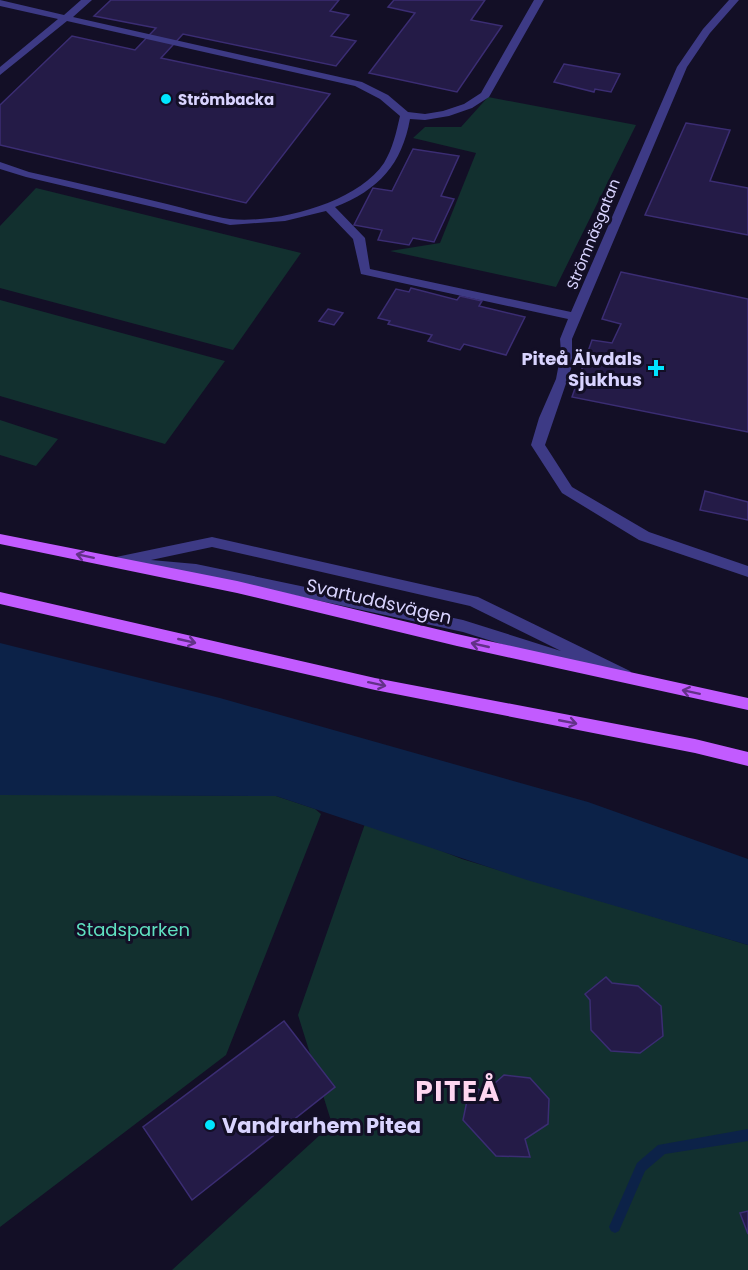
<svg xmlns="http://www.w3.org/2000/svg" width="748" height="1270" font-family="Poppins,sans-serif">
	<rect width="100%" height="100%" fill="#130f26"/>
	<!-- green -->
	<path fill="#12302f" d="M 488,97 L 636,125 L 556,287 L 390,251 L 440,243 L 476,153 L 413,138 L 425,127 L 461,127 Z
		M 36,188 L 301,253 L 233,350 L 0,288 L 0,226 Z
		M 0,300 L 225,361 L 165,444 L 0,396 Z
		M 0,420 L 58,439 L 36,466 L 0,455 Z
		M 0,794 L 276,796 L 315,809 L 321,814 L 226,1055 L 0,1227 Z
		M 366,821 L 462,859 L 748,945 L 748,1270 L 172,1270 L 332,1124 L 298,1015 Z"/>
	<!-- water -->
	<path fill="#0c2248" d="M 0,643 L 220,698 L 588,802 L 748,859 L 748,945 L 527,880 L 276,796 L 0,795 Z"/>
	<g fill="none" stroke-linecap="round" stroke-linejoin="round">
		<!-- stream -->
		<path fill="#0c2248" fill-rule="evenodd" d="M 748,1129 L 748,1141 L 665,1154 L 645,1171 L 619,1231 L 615,1233 L 611,1231 L 609,1227 L 637,1163 L 658,1145 Z"/>
	</g>
	<!-- building -->
	<path fill="#241b47" stroke="#3b2d73" stroke-width="1.5" d="M 111,0 L 339,0 L 330,11 L 349,15 L 331,36 L 356,41 L 336,66 L 183,34 L 161,58 L 330,94 L 246,203 L 0,145 L 0,105 L 72,36 L 135,50 L 156,28 L 94,16 Z
		M 394,0 L 485,0 L 471,20 L 502,26 L 457,92 L 369,73 L 415,13 L 388,7 Z
		M 564,64 L 620,74 L 611,92 L 595,89 L 594,92 L 554,82 Z
		M 686,123 L 730,130 L 710,181 L 748,188 L 748,235 L 645,215 Z
		M 413,149 L 459,156 L 441,196 L 454,199 L 434,242 L 413,238 L 409,245 L 378,240 L 382,230 L 354,225 L 373,188 L 392,191 Z
		M 621,272 L 748,299 L 748,432 L 572,397 L 592,340 L 612,343 L 621,324 L 602,319 Z
		M 411,288 L 457,300 L 460,296 L 482,301 L 479,306 L 525,317 L 506,355 L 464,344 L 460,350 L 428,341 L 432,335 L 388,324 L 390,321 L 378,318 L 396,289 L 409,292 Z
		M 328,309 L 343,313 L 334,325 L 319,321 Z
		M 705,491 L 748,502 L 748,520 L 700,510 Z
		M 606,977 L 612,983 L 638,986 L 661,1006 L 663,1036 L 640,1053 L 611,1051 L 591,1030 L 590,1000 L 585,994 Z
		M 284,1021 L 335,1087 L 192,1200 L 143,1127 Z
		M 504,1075 L 530,1078 L 549,1099 L 548,1124 L 525,1139 L 530,1157 L 496,1156 L 463,1120 L 470,1086 L 485,1092 Z
		M 748,1211 L 748,1234 L 740,1213 Z"/>
	<g fill="none" stroke-linecap="round" stroke-linejoin="round">
		<!-- minor -->
		<path fill="#3d3a85" fill-rule="evenodd" d="M 0,0 L 64,15 L 81,0 L 92,0 L 73,17 L 362,82 L 388,95 L 408,112 L 425,114 L 443,111 L 464,104 L 481,93 L 534,0 L 544,0 L 489,97 L 472,108 L 449,116 L 425,120 L 410,119 C 402,164 379,190 335,207 L 365,238 L 370,269 L 571,312 L 677,67 L 703,29 L 729,0 L 739,0 L 710,33 L 687,67 L 572,339 L 572,366 L 545,445 L 572,487 L 649,532 L 748,566 L 748,577 L 639,540 L 562,493 L 531,445 L 539,418 L 556,379 L 561,353 L 560,339 L 568,319 L 361,274 L 353,239 L 326,211 L 285,221 L 230,225 L 26,177 L 0,169 L 0,162 L 29,172 C 75,182 121,193 167,204 C 188,209 209,216 230,219 C 276,224 357,203 384,163 C 393,148 396,133 400,116 L 380,99 L 355,86 L 67,21 L 0,75 L 0,67 L 58,19 L 0,6 Z
			M 212,537 L 478,597 L 630,671 L 633,675 L 630,679 L 625,681 L 588,664 L 581,669 L 463,632 L 196,574 L 143,570 L 138,569 L 137,563 L 116,567 L 109,562 L 116,557 ZM 212,547 L 470,606 L 561,651 L 463,620 L 196,564 L 151,560 Z"/>
		<!-- major -->
		<path fill="#c25bff" fill-rule="evenodd" d="M 0,534 L 237,581 L 457,634 L 748,698 L 748,710 L 457,646 L 237,593 L 0,544 Z
			M 0,592 L 375,678 L 695,739 L 748,752 L 748,766 L 695,753 L 375,690 L 0,604 Z"/>
	</g>
	<!-- one-way arrows -->
	<defs><path id="oneway-shaft" d="M-6 0H5M1.5-3L5.5 0L1.5 3" fill="none" stroke-width="1.6" stroke-linecap="round" stroke-linejoin="round" transform="scale(1.5)"/></defs>
	<g stroke="#623188">
		<use href="#oneway-shaft" transform="translate(85 556) rotate(-168)"/>
		<use href="#oneway-shaft" transform="translate(187 641) rotate(13)"/>
		<use href="#oneway-shaft" transform="translate(480 645) rotate(-167)"/>
		<use href="#oneway-shaft" transform="translate(377 684) rotate(12)"/>
		<use href="#oneway-shaft" transform="translate(691 692) rotate(-168)"/>
		<use href="#oneway-shaft" transform="translate(568 722) rotate(11)"/>
	</g>
	<!-- markers -->
	<g fill="#00e5ff" stroke="#130f26" stroke-width="2">
		<circle cx="166" cy="99" r="6"/>
		<path d="M653 359h6v6h6v6h-6v6h-6v-6h-6v-6h6z"/>
		<circle cx="210" cy="1125" r="6"/>
	</g>
	<g text-anchor="middle" dominant-baseline="central" stroke-width="6" stroke-linejoin="round" paint-order="stroke">
		<!-- far-poi labels -->
		<g font-size="15" font-weight="bold" fill="#d9d4ff" stroke="#130f26" text-anchor="start">
			<text x="178" y="99">Strömbacka</text>
		</g>
		<!-- far-street labels -->
		<g font-size="15" fill="#d9d4ff" stroke="#130f26">
			<text transform="translate(593 234) rotate(-68)">Strömnäsgatan</text>
		</g>
		<!-- poi labels -->
		<g font-size="18" font-weight="bold" fill="#d9d4ff" stroke="#130f26" text-anchor="end">
			<text x="642" y="358">Piteå Älvdals<tspan x="642" dy="21">Sjukhus</tspan></text>
		</g>
		<!-- street labels -->
		<g font-size="18" fill="#d9d4ff" stroke="#130f26">
			<text transform="translate(379 601) rotate(13)">Svartuddsvägen</text>
		</g>
		<!-- park labels -->
		<g font-size="18" fill="#5fe0c0" stroke="#130f26">
			<text x="133" y="929">Stadsparken</text>
		</g>
		<!-- near-poi labels -->
		<g font-size="21" font-weight="bold" fill="#d9d4ff" stroke="#130f26" text-anchor="start">
			<text x="222" y="1125">Vandrarhem Pitea</text>
		</g>
		<!-- near-district labels -->
		<g font-size="28" font-weight="bold" letter-spacing="1.5" fill="#ffd6f0" stroke="#130f26">
			<text x="458" y="1091">PITEÅ</text>
		</g>
	</g>
</svg>
